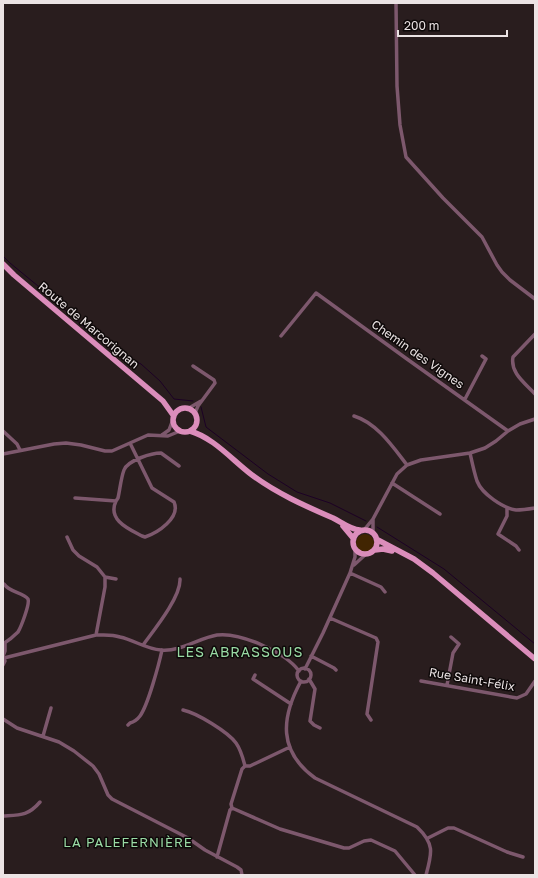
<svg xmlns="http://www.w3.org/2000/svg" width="538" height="878" font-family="'Golos Text',sans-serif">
	<rect width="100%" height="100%" fill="#291d1e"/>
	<!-- green -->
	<path fill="#412502" d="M356 543a9 9 0 1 1 18 0a9 9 0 1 1-18 0Z"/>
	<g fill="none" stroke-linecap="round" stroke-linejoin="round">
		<!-- stream -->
		<path stroke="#1c0125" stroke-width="1" d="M 3,256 L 10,263 L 38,286 L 82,325 L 114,350 L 141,364 L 160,381 L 174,399 L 193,401
			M 201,407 L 206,427 L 268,474 L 297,492 L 330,503 L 366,521
			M 377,527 L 444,569 L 535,644"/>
		<!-- minor -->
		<path stroke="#7d586d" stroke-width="3.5" d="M 396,3 L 397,86 L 400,125 L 406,157 L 443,198 L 482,237 L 497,265 L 502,272 L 510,280 L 535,299
			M 535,334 L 513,357 C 510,373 525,383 535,394
			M 281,336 L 316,293 L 407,359 L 508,431
			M 193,366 L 214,380 L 215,383 L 198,406 L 195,413
			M 465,399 L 486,359 L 482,356
			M 189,408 L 201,401
			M 354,416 C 377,423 393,447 407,465
			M 3,431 L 17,444 L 20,450
			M 162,435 L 169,430 L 172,422
			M 470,453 C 472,462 474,472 477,481 C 482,494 503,508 516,510 C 522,510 529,509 535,508
			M 3,454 L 54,444 L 66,443 L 81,445 L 105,451 L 112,451 L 148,435 L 168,436 L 180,431
			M 392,483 L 440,514
			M 75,498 L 116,501 L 118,498 C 120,489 121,478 124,470 C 128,460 152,453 161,453 L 179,466
			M 116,501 C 107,520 129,529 142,536 L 145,537 C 157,533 181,518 174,502 L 152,488 L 130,443
			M 507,508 L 507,516 L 498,534 L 516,546 L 519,550
			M 373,519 L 397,474 L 407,465 L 421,460 L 470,453 L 485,448 L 496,441 L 508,431 L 520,424 L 535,419
			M 364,530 L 373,519 L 373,532
			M 67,537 L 73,550 L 79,556 L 97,567 L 105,577 L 105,587 L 96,635
			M 354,565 L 365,555
			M 350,573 L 381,587 L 385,592
			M 105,577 L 116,579
			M 330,618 L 376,638 L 378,642 L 367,714 L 371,720
			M 3,644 C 8,641 14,636 18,632 C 21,627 30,604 28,599 C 23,592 10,593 4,584
			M 143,645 C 154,630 181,597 180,579
			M 3,656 L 5,651 L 5,643
			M 311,656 L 334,668 L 336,670
			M 4,658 L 96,635 C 104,635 112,634 120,637 C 134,640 146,649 161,650 C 180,652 199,638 217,635 C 240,632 285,652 299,671
			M 3,665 L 5,661 L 3,657
			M297 675a7 7 0 1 1 14 0a7 7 0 1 1-14 0Z
			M 305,669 L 323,633 L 350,573 L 355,557 L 355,550
			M 255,675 L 253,679 L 291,704
			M 309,679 L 315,689 L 310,721 L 314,725 L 320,728
			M 301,681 C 281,718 278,751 315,778 L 417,827 C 435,844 432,853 426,875
			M 421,681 L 517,698 L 526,694 L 535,681
			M 447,685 L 453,653 L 459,644 L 451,637
			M 183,710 C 197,713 228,732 236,743 C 241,750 243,758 245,766
			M 3,719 L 17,728 L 59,742 L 74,751 L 93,766 L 99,774 L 108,795 L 112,799 L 188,838 L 205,850 L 237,867 L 241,870 L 242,875
			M 128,725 L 130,723 C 134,722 137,720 140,716 C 148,705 159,664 162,650
			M 43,736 L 51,708
			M 232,808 L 280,829 L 344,848 L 349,848 L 364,841 L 371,840 L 395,851 L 415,875
			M 3,816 C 20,815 28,816 40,802
			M 428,838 L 448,828 L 454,828 L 507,852 L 523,857
			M 217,857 L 230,810 L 232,808 L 231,804 L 242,769 L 245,766 L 250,766 L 290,747"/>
		<!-- primary -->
		<path stroke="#db8dbb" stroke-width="5.5" d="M 3,264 L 14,275 L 163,401 L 173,415
			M173 420a12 12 0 1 1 24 0a12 12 0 1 1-24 0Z
			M 190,431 C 214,438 232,460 252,475 C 276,493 305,506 333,518 C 341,522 351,530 360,530
			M 343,526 L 353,538
			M353 542a12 12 0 1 1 24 0a12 12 0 1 1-24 0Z
			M 378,540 L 414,559 L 433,573 L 535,659
			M 375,550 L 383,549 L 392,551"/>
	</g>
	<g text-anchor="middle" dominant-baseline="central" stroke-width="3" stroke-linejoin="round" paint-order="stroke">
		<!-- street labels -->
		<g font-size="12" fill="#ebe3e4" stroke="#0e0909">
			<text transform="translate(89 325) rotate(40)">Route de Marcorignan</text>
			<text transform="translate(418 354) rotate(35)">Chemin des Vignes</text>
			<text transform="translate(472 679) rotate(10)">Rue Saint-Félix</text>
		</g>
		<!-- neighbourhood labels -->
		<g font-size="13" letter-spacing="1" fill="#99daa4" stroke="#0e0909">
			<text x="128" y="842">LA PALEFERNIÈRE</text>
		</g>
		<!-- quarter labels -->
		<g font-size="14" letter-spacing="1" fill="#99daa4" stroke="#0e0909">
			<text x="240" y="651">LES ABRASSOUS</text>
		</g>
	</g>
	<!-- border -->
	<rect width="538" height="878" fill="none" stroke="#ebe3e4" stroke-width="8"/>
	<!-- scale -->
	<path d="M398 30v6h109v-6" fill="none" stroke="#ebe3e4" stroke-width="2"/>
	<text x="404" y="30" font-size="12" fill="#ebe3e4" stroke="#0e0909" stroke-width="3" paint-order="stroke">200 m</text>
</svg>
